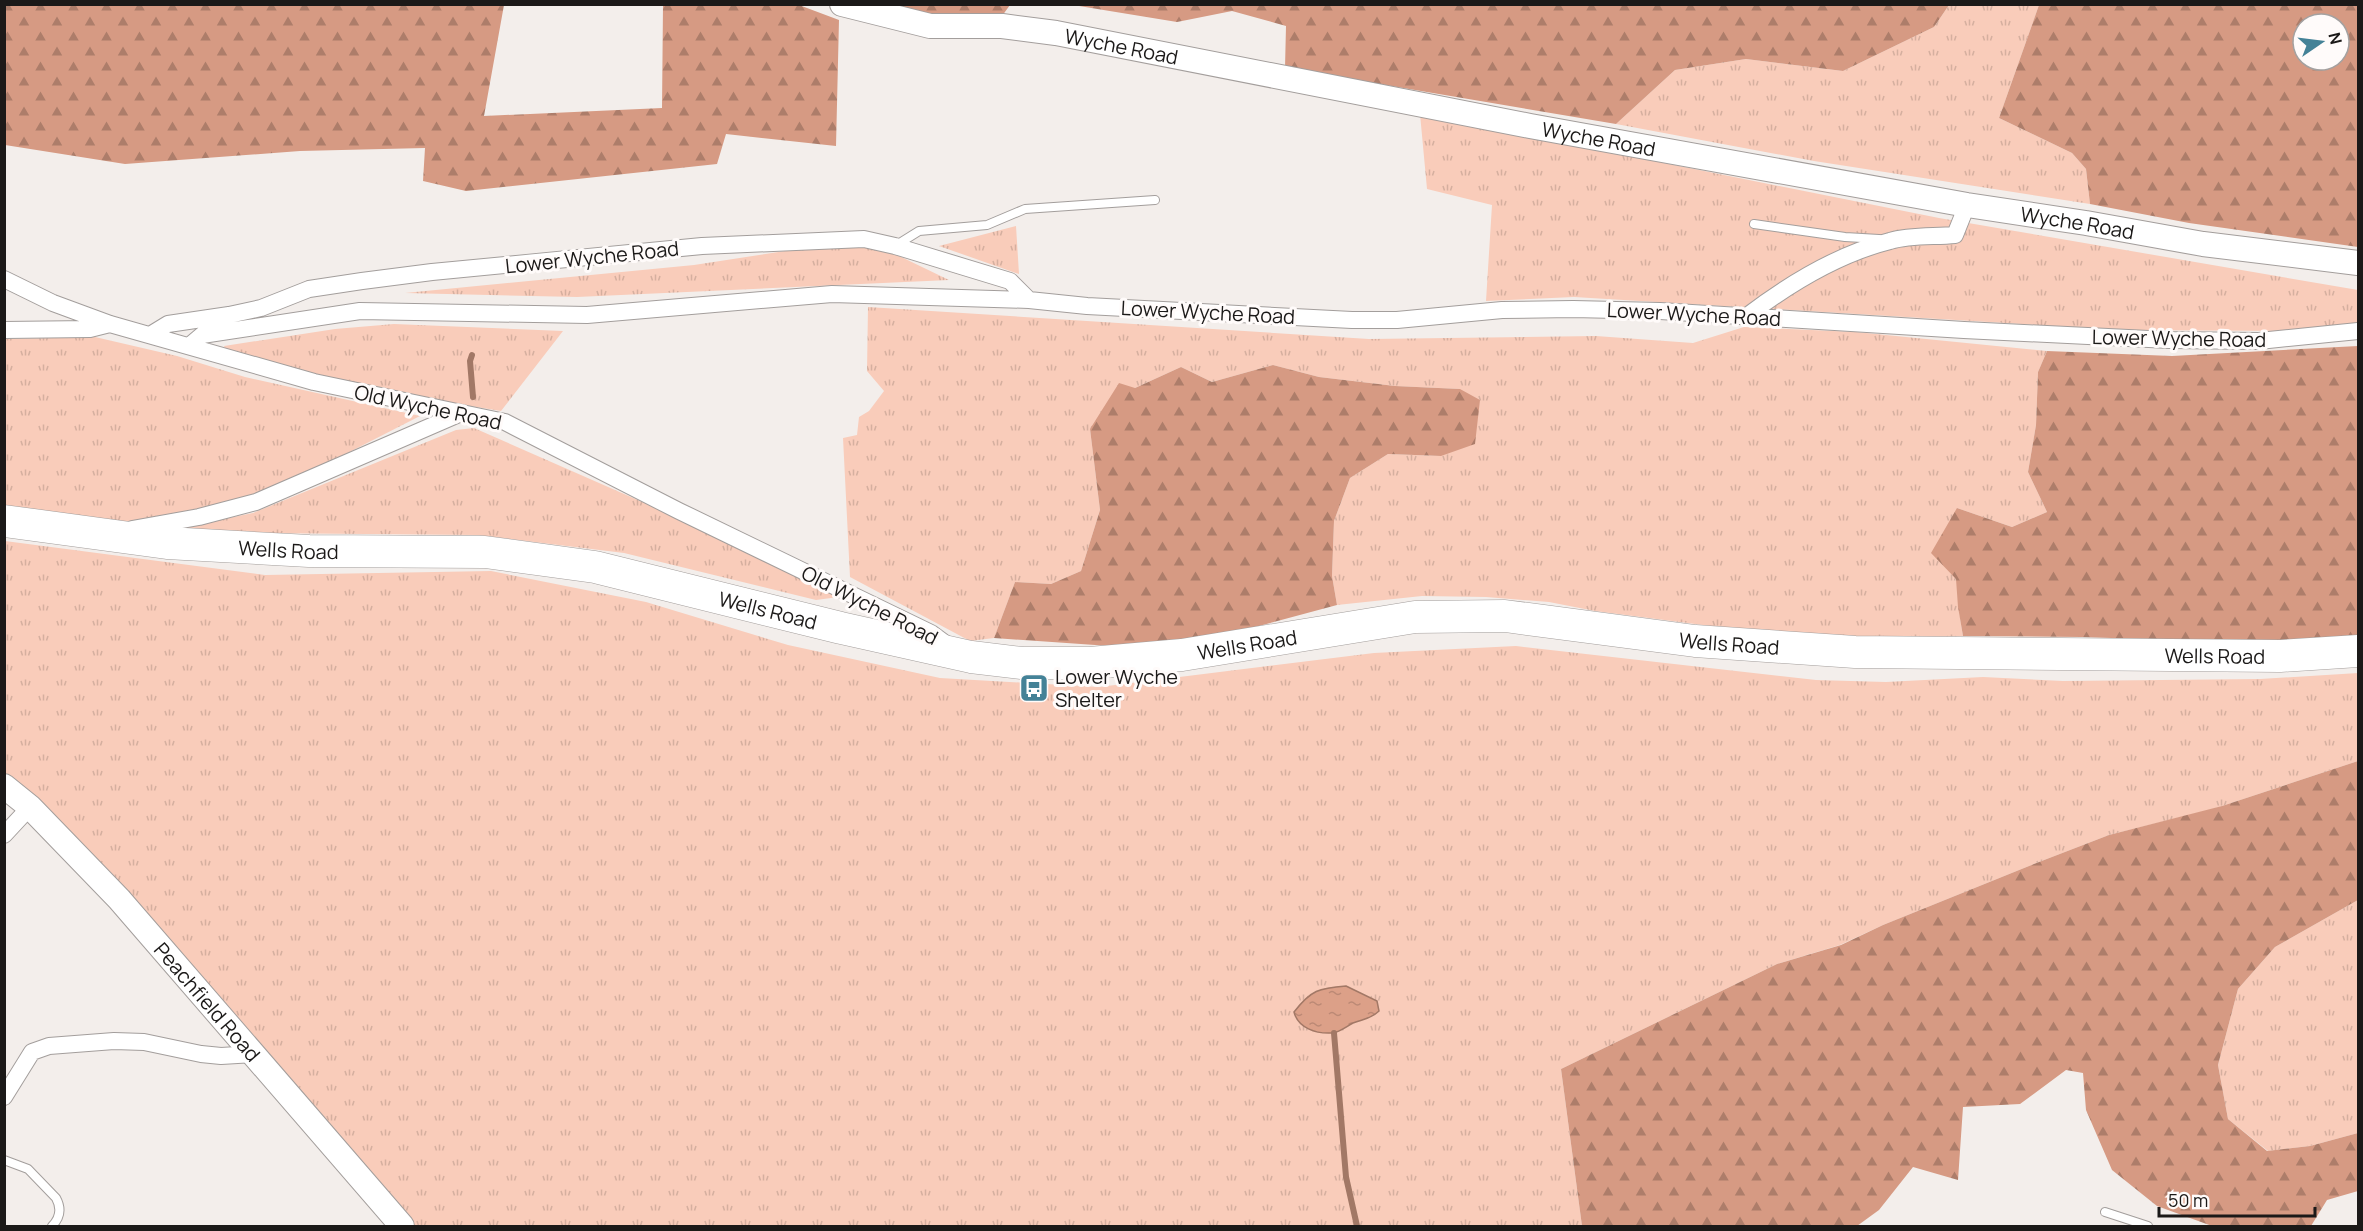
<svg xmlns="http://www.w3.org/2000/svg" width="2363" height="1231" font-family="Manrope,sans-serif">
	<defs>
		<pattern id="grass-tufts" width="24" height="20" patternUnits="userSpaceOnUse" patternTransform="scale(1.5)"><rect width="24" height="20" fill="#f9ccba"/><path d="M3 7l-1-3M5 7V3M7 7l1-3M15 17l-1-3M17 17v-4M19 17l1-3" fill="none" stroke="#d5af9f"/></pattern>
		<pattern id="forest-firs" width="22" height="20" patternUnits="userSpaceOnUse" patternTransform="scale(1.5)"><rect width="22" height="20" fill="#d69a83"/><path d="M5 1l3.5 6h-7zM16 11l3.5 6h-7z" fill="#ad7d6a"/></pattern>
		<pattern id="water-ripples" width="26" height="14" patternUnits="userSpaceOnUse" patternTransform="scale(1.5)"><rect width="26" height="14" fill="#dca088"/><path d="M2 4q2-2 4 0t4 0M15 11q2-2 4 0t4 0" fill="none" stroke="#bc8975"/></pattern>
	</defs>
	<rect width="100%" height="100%" fill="#f3eeeb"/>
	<!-- grass -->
	<path fill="url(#grass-tufts)" d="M 1949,5 L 2039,5 L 1999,118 L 2072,153 L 2086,169 L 2090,204 L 1814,161 L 1616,124 L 1675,70 L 1746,59 L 1843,71 L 1934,27 Z
		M 1420,114 L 1939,218 L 2358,290 L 2358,324 L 2287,331 L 2119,330 L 1574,297 L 1486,301 L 1492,205 L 1427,189 Z
		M 1016,226 L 1019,274 L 939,246 Z
		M 864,239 L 949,280 L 577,297 L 405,293 L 694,265 Z
		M 868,307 L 1369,339 L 1596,336 L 1693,343 L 1744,327 L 1856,332 L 2047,351 L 2038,372 L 2036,425 L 2028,472 L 2047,512 L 2012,527 L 1957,508 C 1956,552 1955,593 1963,636 L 1890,638 L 1788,636 L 1595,611 L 1549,602 L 1486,597 L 1422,596 L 1337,605 L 1332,576 L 1334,521 L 1350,478 L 1388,454 L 1441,456 L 1460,389 L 1395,386 L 1319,377 L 1273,365 L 1212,382 L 1181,367 L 1135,388 L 1090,429 L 1100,510 L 1081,571 L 1051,584 L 1015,582 L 994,638 L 970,641 L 850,577 L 843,438 L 857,435 L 859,417 L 869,411 L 884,391 L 867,371 Z
		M 394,324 L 563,331 L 501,411 L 403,395 L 227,353 L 224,346 L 335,329 Z
		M 95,337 L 177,356 L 245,377 L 420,416 L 326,464 L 253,496 L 217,506 L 110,526 L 5,510 L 4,339 Z
		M 474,428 L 854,595 L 816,600 L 624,553 L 478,535 L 160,532 L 253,513 L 456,430 Z
		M 5,541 L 265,575 L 491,571 L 646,602 L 788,645 L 940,678 L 1099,687 L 1374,653 L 1516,646 L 1816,680 L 1886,682 L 1983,677 L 2063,681 L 2260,679 L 2358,673 L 2358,761 L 2213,809 L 2109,835 L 2039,862 L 1883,925 L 1840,945 L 1777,964 L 1561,1069 L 1582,1226 L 402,1226 L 5,786 Z
		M 2358,900 L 2358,1133 L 2310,1146 L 2268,1151 L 2228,1119 L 2218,1065 L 2238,989 L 2275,947 Z"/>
	<!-- forest -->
	<path fill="url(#forest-firs)" fill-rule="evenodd" d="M 4,5 L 504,5 L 484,116 L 662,108 L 663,5 L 799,5 L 839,20 L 836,146 L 726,134 L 717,164 L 466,191 L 423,181 L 425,148 L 300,151 L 125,164 L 5,145 Z
		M 887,5 L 1010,5 L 1002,16 L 925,14 Z
		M 1073,5 L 1949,5 L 1934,27 L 1843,71 L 1746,59 L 1675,70 L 1616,124 L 1285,68 L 1286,26 L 1232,11 L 1177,22 Z
		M 2039,5 L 2358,5 L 2358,247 L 2189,223 L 2090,204 L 2086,169 L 2072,153 L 1999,118 ZM 2303,24 L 2339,24 L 2339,60 L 2303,60 Z
		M 2358,346 L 2358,636 L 2258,643 L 2082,637 L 1963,636 L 1958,607 L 1956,579 L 1931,553 L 1957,508 L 2012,527 L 2047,512 L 2028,472 L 2036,425 L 2038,372 L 2047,351 L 2172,356 Z
		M 1273,365 L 1319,377 L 1395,386 L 1460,389 L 1480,400 L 1475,444 L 1441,456 L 1388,454 L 1350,478 L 1334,521 L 1332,576 L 1337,605 L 1207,640 L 1124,647 L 994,638 L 1015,582 L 1051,584 L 1081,571 L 1100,510 L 1090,429 L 1119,383 L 1135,388 L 1181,367 L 1212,382 Z
		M 2358,761 L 2358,900 L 2275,947 L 2238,989 L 2218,1065 L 2228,1119 L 2267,1151 L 2310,1146 L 2358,1133 L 2358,1191 L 2327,1200 L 2311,1226 L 2212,1226 L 2157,1206 L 2112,1170 L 2086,1110 L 2083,1073 L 2066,1070 L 2020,1104 L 1963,1107 L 1958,1180 L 1913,1167 L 1879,1210 L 1857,1226 L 1582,1226 L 1561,1069 L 1777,964 L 1841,945 L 1883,925 L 2039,862 L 2109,835 L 2222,806 Z"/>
	<!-- water -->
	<path fill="url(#water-ripples)" stroke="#a27866" stroke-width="1.5" d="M 1346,986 L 1377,1001 L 1379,1011 C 1371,1019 1363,1019 1353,1023 C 1347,1026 1340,1032 1332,1033 C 1316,1034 1298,1028 1294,1012 C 1311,990 1319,988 1346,986 Z"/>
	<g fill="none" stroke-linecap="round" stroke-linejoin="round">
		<!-- stream -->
		<path stroke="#a27866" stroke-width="6" d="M 472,355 L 470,361 L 473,397
			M 1334,1033 L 1346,1177 L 1357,1226"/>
		<!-- lane casing -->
		<g stroke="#a39e9c" stroke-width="10">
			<path id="lane" d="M 1754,224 L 1845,237 L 1879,239
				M 895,246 L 919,231 L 987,225 L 1025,209 L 1155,200
				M 4,1160 L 28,1169 L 56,1198 C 62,1209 60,1218 52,1226
				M 2105,1212 L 2148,1226"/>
		</g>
		<!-- street casing -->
		<g stroke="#a39e9c" stroke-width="18">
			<path id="street" d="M 4,279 L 53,303 L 110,324 L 314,382 L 505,422 L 679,511 L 931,633 L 946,644
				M 1747,316 C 1789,284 1838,254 1890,241 C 1910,235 1934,237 1955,235 L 1967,205
				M 4,330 L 90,329 L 110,324
				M 150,335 L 168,324 L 229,315 L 261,308 L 309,289 L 362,281 L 432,272 L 702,246 L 864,239 L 895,246 L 1010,281 L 1029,300 L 1087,306 L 1352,320 L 1397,320 L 1502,310 L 1573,309 L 1660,311 L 1964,330 L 2169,340 L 2259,341 L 2358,331
				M 189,346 L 202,335 L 360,311 L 587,315 L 832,294 L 1029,300
				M 132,529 L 199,517 L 256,502 L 459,414
				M 4,835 L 30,807
				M 4,1097 L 32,1052 L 49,1046 L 114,1041 L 144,1042 L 201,1054 L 221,1056 L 254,1054"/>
		</g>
		<!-- secondary casing -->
		<g stroke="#a39e9c" stroke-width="26">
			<g id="secondary">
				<path id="s1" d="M 842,4 L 930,26 L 1002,26 L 1056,33 L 1530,126 L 1967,205 L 2086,223 L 2203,244 L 2358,263"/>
				<path id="s2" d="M 4,786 L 30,807 L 119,899 L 402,1226"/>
			</g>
		</g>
		<!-- highway casing -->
		<g stroke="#a39e9c" stroke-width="33">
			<g id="highway">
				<path id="s3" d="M 4,521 L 167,543 L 309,551 L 485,552 L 595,567 L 841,628 L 971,657 L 1022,663 L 1090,663 L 1182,655 L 1415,617 L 1505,616 L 1695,641 L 1855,652 L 2280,656 L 2358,651"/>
			</g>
		</g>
		<!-- lane -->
		<use href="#lane" stroke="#fff" stroke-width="8"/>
		<!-- street -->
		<use href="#street" stroke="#fff" stroke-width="16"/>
		<!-- secondary -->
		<use href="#secondary" stroke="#fff" stroke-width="24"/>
		<!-- highway -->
		<use href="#highway" stroke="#fff" stroke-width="32"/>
	</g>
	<!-- icons -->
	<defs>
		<g id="bus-square" transform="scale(1.5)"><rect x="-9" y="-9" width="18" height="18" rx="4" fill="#448297" stroke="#fffbfa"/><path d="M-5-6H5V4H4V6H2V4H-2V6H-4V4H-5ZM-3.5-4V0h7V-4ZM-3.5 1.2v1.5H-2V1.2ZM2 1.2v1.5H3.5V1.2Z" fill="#fff"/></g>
	</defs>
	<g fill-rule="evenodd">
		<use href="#bus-square" x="1034" y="688"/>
	</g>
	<g text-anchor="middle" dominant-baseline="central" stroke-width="6" stroke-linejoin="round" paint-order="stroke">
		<!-- street labels -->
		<g font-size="20" fill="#1b1918" stroke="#fffbfa">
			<text stroke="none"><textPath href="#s1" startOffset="284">Wyche Road</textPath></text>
			<text stroke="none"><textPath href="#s1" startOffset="770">Wyche Road</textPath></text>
			<text stroke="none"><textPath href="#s1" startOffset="1256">Wyche Road</textPath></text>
			<text transform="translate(592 257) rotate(-6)">Lower Wyche Road</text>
			<text transform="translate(1208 312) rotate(3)">Lower Wyche Road</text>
			<text transform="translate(1694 314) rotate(3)">Lower Wyche Road</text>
			<text transform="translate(2179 338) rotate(1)">Lower Wyche Road</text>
			<text transform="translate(428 407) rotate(12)">Old Wyche Road</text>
			<text stroke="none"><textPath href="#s3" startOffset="286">Wells Road</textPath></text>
			<text transform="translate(870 605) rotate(27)">Old Wyche Road</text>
			<text stroke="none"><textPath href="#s3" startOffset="772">Wells Road</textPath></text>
			<text stroke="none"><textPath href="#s3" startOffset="1744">Wells Road</textPath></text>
			<text stroke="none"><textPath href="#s3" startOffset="1258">Wells Road</textPath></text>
			<text stroke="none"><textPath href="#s3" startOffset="2230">Wells Road</textPath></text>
			<text stroke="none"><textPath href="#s2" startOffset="297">Peachfield Road</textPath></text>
		</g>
		<!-- poi labels -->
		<g font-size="20" fill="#1b1918" stroke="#fffbfa" text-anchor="start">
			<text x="1055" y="676">Lower Wyche<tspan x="1055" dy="23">Shelter</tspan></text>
		</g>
	</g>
	<!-- border -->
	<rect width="2363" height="1231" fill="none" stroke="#1b1918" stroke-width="12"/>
	<!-- north arrow -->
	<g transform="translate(2321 42) rotate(76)"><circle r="28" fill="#fffbfa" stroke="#a4a1a0" stroke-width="1.5"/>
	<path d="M0-4.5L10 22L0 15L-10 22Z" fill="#448297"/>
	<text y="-9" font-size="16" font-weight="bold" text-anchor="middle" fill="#1b1918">N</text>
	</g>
	<!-- scale -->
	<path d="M2159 1207v9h156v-9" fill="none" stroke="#1b1918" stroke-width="3"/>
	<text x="2168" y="1207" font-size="18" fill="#1b1918" stroke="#fffbfa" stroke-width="4.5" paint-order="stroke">50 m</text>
</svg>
